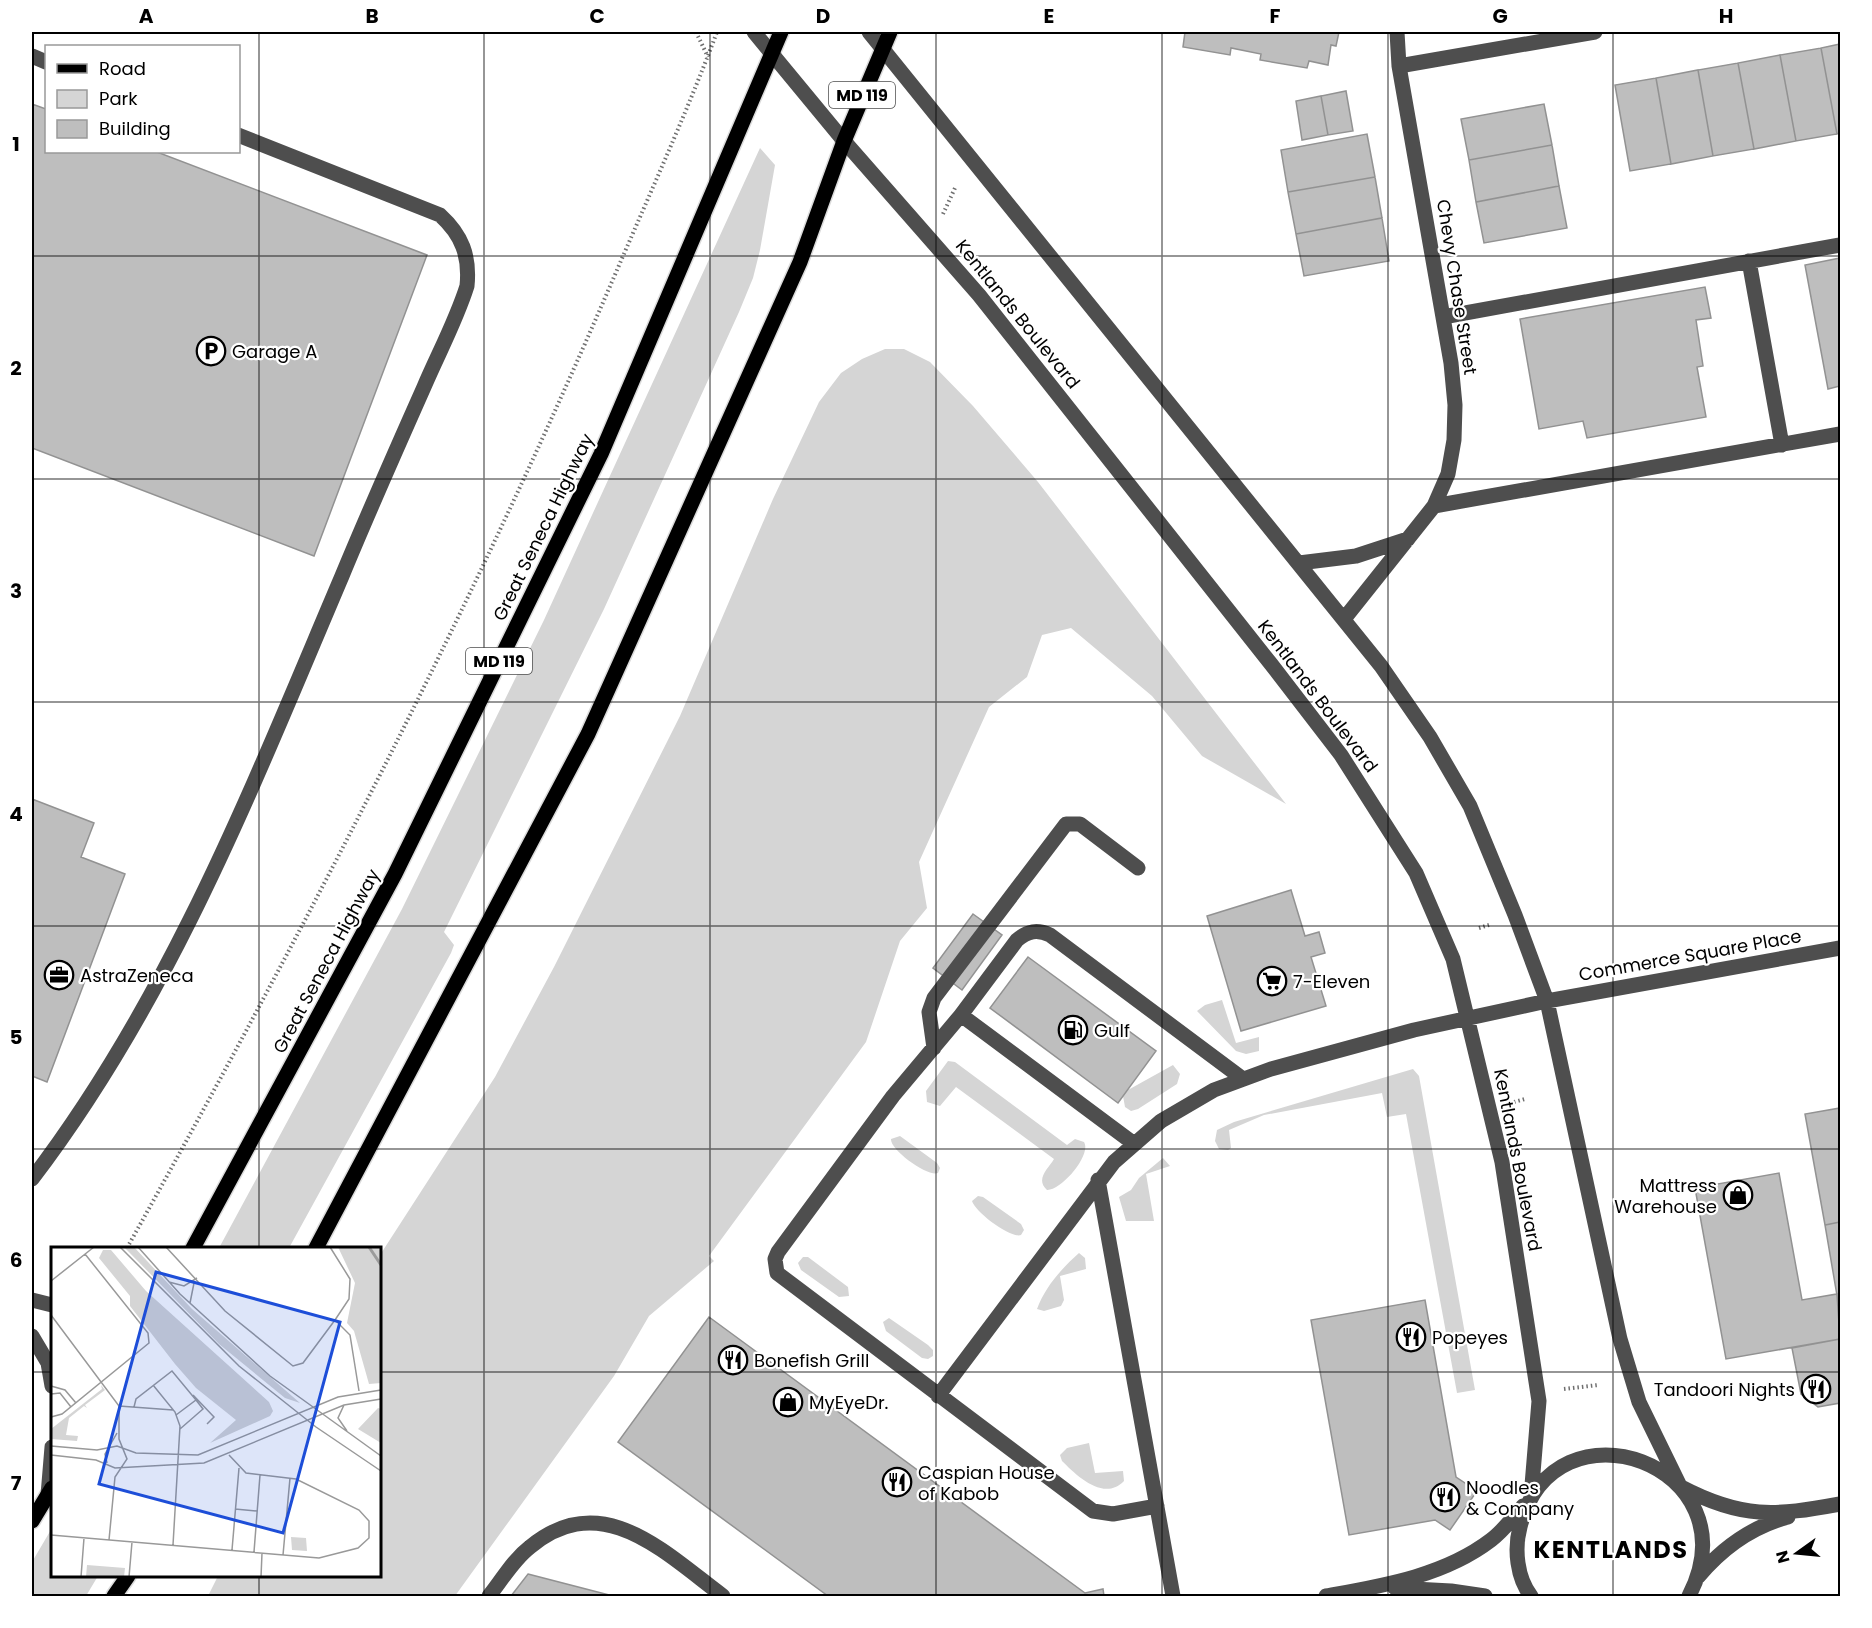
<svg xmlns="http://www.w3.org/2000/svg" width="1872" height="1628" font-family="Poppins,sans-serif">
	<rect width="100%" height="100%" fill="#fff"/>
	<!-- green -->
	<path fill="#d5d5d5" d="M 760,148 L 775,165 L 760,250 L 753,278 L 739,312 L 604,609 L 444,932 L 454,945 L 451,953 L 289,1248 L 219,1248 L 402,909 L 544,620 Z
		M 885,349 L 904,349 L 930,362 L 973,406 L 1038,482 L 1286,804 L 1202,756 L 1152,696 L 1071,628 L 1042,635 L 1027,677 L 989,707 L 919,862 L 927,908 L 900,941 L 866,1042 L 709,1256 L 714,1261 L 649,1316 L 614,1376 L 455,1596 L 208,1596 L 218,1576 L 380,1576 L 380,1255 L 495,1077 L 554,967 L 680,716 L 773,499 L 819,402 L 841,373 L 862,359 Z
		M 1222,1000 L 1236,1043 L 1259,1037 L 1259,1051 L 1246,1054 L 1236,1051 L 1197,1011 L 1205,1005 Z
		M 948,1061 L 955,1062 L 1067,1145 L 1075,1139 L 1084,1142 C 1092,1155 1061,1191 1047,1190 C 1035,1179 1048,1169 1054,1159 L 956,1087 L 940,1106 L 927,1102 L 926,1091 Z
		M 1173,1065 L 1180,1074 L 1177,1084 L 1138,1109 L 1131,1111 L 1125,1107 L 1123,1096 L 1128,1090 Z
		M 1413,1069 L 1419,1076 L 1475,1390 L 1457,1393 L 1406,1114 L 1387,1117 L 1382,1093 L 1264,1115 L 1229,1130 L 1231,1148 L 1228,1150 L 1219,1149 L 1215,1141 L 1217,1130 L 1234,1122 Z
		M 900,1136 L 937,1163 L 940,1168 L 938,1173 C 928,1177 890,1150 891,1139 Z
		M 1163,1158 L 1170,1166 L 1146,1174 L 1154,1221 L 1126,1221 L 1119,1197 L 1131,1190 L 1139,1178 Z
		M 978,1196 L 983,1197 L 1021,1224 L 1024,1230 L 1021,1235 C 1011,1239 975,1212 972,1201 Z
		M 1079,1253 L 1085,1258 L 1086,1269 L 1060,1276 L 1064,1300 L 1061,1306 L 1044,1311 L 1037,1309 C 1045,1287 1062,1268 1079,1253 Z
		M 803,1257 L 808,1257 L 848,1287 L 849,1296 L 839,1297 L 801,1270 L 798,1263 Z
		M 889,1318 L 928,1345 L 933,1350 L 933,1356 L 928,1359 L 922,1358 L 886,1331 L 883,1322 Z
		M 1089,1443 L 1095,1473 L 1123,1471 L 1124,1481 C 1104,1502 1077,1476 1062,1461 L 1060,1455 L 1067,1448 Z
		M 52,1528 L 52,1576 L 98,1576 L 86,1596 L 32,1596 L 32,1562 Z"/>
	<!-- building -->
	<path fill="#bebebe" stroke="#929292" stroke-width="1.5" d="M 1185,32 L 1339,32 L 1336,46 L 1331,45 L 1328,65 L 1309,61 L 1307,68 L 1260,60 L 1261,54 L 1231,48 L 1230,55 L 1183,47 Z
		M 1840,44 L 1840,133 L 1837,134 L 1821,48 Z
		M 1821,48 L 1837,134 L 1796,141 L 1780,55 Z
		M 1780,55 L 1796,141 L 1754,149 L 1738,63 Z
		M 1738,63 L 1754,149 L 1713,156 L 1698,70 Z
		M 1698,70 L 1713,156 L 1671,164 L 1656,78 Z
		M 1656,78 L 1671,164 L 1630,171 L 1615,85 Z
		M 1346,91 L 1353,131 L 1328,135 L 1321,96 Z
		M 1321,96 L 1328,135 L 1302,140 L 1296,101 Z
		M 32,104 L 46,109 L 46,152 L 157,152 L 427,255 L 314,556 L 32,448 Z
		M 1544,104 L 1552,145 L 1469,160 L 1461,119 Z
		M 1367,134 L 1375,177 L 1288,192 L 1281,150 Z
		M 1552,145 L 1559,186 L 1476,202 L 1469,160 Z
		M 1375,177 L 1382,218 L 1296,234 L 1288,192 Z
		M 1559,186 L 1567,228 L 1484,243 L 1476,202 Z
		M 1382,218 L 1389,261 L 1304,276 L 1296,234 Z
		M 1840,258 L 1840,386 L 1828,389 L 1805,265 Z
		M 1705,287 L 1711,318 L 1696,320 L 1703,366 L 1697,367 L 1706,417 L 1587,438 L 1583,421 L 1539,429 L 1520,319 Z
		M 32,799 L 94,823 L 81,857 L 125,874 L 47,1082 L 32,1076 Z
		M 1291,890 L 1305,936 L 1319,932 L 1325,953 L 1311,957 L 1326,1006 L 1241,1031 L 1207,916 Z
		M 973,914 L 1002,935 L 962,990 L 933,968 Z
		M 1028,957 L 1156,1051 L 1118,1103 L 990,1008 Z
		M 1840,1108 L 1840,1222 L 1825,1225 L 1805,1114 Z
		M 1779,1173 L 1802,1300 L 1837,1294 L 1840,1339 L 1726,1359 L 1695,1188 Z
		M 1840,1222 L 1840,1313 L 1825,1225 Z
		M 1425,1300 L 1456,1477 L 1477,1491 L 1450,1530 L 1435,1520 L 1349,1535 L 1311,1320 Z
		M 709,1317 L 1085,1593 L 1103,1589 L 1104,1596 L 828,1596 L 618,1442 Z
		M 1840,1339 L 1840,1403 L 1818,1407 L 1801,1394 L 1792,1348 Z
		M 528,1574 L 613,1596 L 511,1596 Z"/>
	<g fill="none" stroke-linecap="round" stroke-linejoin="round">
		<!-- major casing -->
		<g stroke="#dbdbdb" stroke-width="18">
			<path id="major" d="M 193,1248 L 395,874 L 601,454 L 781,32
				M 316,1248 L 588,734 L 800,262 L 844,141 L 890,32
				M 32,1521 L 52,1488
				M 114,1596 L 128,1576"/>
		</g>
		<!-- path -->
		<path stroke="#707070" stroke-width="4" stroke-dasharray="1.5 3" stroke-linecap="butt" d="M 696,32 L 708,57
			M 943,214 L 955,188
			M 1479,928 L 1489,925
			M 1514,1102 L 1525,1099
			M 127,1248 C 305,929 473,606 617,270 C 651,191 687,112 717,32
			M 1564,1389 L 1598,1385"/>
		<!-- minor -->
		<path stroke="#4e4e4e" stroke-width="15" d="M 754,32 L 844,141 L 979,295 L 1271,664 L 1341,755 L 1416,873 L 1453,959 L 1502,1162 L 1539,1401 L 1531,1497
			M 869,32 L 1381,666 L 1430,737 L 1470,806 L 1515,915 L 1547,1001 L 1620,1339 L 1639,1402 L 1680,1486
			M 32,56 L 46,62
			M 1399,66 L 1595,32
			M 1749,261 L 1782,445
			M 1443,317 L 1840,245
			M 1434,506 L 1840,434
			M 1299,563 L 1356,556 L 1408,539
			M 1344,619 L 1434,506 L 1448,474 L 1454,440 L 1455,405 L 1451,363 L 1399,66 L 1397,32
			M 961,1015 L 893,1096 L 778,1252 L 775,1259 L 777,1273 L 1093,1511 L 1113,1514 L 1157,1506
			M 934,1048 L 929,1012 L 934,998 L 1066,824 L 1080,824 L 1138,868
			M 1133,1143 L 961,1015 L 1017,940 C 1028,931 1037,929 1050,935 L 1243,1079
			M 32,1179 C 171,997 253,785 342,576 C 368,513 396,450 424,387 C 438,354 456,321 467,286 C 470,256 462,235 440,215 L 238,135
			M 1098,1180 L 1173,1596
			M 32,1300 L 52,1305
			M 32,1336 L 48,1363 L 52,1386
			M 938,1396 L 1114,1162 L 1161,1121 L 1214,1090 L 1271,1069 L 1414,1030 L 1547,1001 L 1840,948
			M 1681,1487 C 1742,1519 1775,1516 1840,1504
			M 48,1495 L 52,1447
			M 1698,1577 C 1723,1547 1751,1527 1788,1517
			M 1395,1588 L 1451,1591 L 1485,1596
			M 489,1596 C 502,1580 513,1560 530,1547 C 602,1487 665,1553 723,1596
			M 1326,1596 C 1382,1586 1444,1576 1491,1540 C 1503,1531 1513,1518 1523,1506
			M 1531,1596 C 1517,1578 1514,1549 1520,1527 C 1553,1392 1756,1465 1689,1596"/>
		<!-- major -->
		<use href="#major" stroke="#000" stroke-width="15"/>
	</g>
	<!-- grid -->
	<path fill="none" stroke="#000" stroke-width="1.5" stroke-opacity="0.55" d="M 259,32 L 259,1248M 484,32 L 484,1596M 710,32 L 710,1596M 936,32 L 936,1596M 1162,32 L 1162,1596M 1388,32 L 1388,1596M 1613,32 L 1613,1596M 32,256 L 1840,256M 32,479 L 1840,479M 32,702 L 1840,702M 32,926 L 1840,926M 32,1149 L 1840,1149M 32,1372 L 52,1372M 380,1372 L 1840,1372M 259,1576 L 259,1596"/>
	<!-- icons -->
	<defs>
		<g id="parking-ring" transform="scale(1.5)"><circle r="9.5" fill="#fff" stroke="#000" stroke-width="1.5"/><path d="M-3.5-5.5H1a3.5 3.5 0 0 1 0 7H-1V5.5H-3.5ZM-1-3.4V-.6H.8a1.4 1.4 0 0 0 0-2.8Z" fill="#000"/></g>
		<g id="office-ring" transform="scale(1.5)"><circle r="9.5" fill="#fff" stroke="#000" stroke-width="1.5"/><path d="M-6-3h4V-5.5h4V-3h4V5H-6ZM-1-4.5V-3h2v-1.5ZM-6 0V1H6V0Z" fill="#000"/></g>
		<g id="supermarket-ring" transform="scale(1.5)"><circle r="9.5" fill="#fff" stroke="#000" stroke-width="1.5"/><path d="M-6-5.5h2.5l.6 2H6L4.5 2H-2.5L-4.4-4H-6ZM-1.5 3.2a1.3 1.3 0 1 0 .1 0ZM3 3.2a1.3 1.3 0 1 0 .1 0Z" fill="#000"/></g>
		<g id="fuel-ring" transform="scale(1.5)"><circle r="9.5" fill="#fff" stroke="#000" stroke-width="1.5"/><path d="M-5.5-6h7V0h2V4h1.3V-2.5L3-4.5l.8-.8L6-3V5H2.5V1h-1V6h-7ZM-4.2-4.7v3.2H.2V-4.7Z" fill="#000"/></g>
		<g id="shop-ring" transform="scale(1.5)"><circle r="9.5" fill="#fff" stroke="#000" stroke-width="1.5"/><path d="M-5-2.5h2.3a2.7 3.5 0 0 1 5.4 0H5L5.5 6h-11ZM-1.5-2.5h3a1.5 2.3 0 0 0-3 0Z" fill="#000"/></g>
		<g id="restaurant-ring" transform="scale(1.5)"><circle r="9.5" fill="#fff" stroke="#000" stroke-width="1.5"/><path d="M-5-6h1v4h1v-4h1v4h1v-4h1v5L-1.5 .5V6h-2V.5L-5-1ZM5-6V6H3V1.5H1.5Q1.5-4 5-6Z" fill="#000"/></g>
	</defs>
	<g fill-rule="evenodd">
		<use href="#parking-ring" x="211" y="351"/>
		<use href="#office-ring" x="59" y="975"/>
		<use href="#supermarket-ring" x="1272" y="981"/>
		<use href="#fuel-ring" x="1073" y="1030"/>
		<use href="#shop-ring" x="1738" y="1195"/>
		<use href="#restaurant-ring" x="1411" y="1337"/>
		<use href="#restaurant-ring" x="733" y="1360"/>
		<use href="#restaurant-ring" x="1816" y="1389"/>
		<use href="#shop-ring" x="788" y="1402"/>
		<use href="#restaurant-ring" x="897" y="1482"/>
		<use href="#restaurant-ring" x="1445" y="1497"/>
	</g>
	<g text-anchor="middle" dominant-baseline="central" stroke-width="4.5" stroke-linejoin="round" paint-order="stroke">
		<!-- shield labels -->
		<g fill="#fff" stroke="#4c4c4c" stroke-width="1.5">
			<rect x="829" y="82" width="66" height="26" rx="4.5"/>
			<rect x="466" y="648" width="66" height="26" rx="4.5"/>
		</g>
		<g font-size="16" font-weight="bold" fill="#000">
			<text x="862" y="95">MD 119</text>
			<text x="499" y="661">MD 119</text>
		</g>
		<!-- street labels -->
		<g font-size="18" fill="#000" stroke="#fff">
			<text transform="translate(1457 287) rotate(81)">Chevy Chase Street</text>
			<text transform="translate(1018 314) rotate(51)">Kentlands Boulevard</text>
			<text transform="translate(543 527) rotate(-64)">Great Seneca Highway</text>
			<text transform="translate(1318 696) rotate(53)">Kentlands Boulevard</text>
			<text transform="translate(1690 955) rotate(-10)">Commerce Square Place</text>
			<text transform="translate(326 961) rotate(-62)">Great Seneca Highway</text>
			<text transform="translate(1518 1160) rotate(79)">Kentlands Boulevard</text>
		</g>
		<!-- poi labels -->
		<g font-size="18" fill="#000" stroke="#fff" text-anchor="start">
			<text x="232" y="351">Garage A</text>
			<text x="80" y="975">AstraZeneca</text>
			<text x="1293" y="981">7-Eleven</text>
			<text x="1094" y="1030">Gulf</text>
			<text x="1717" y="1185" text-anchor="end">Mattress<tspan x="1717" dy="21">Warehouse</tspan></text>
			<text x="1432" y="1337">Popeyes</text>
			<text x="754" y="1360">Bonefish Grill</text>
			<text x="1795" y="1389" text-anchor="end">Tandoori Nights</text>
			<text x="809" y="1402">MyEyeDr.</text>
			<text x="918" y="1472">Caspian House<tspan x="918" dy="21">of Kabob</tspan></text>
			<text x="1466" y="1487">Noodles<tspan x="1466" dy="21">&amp; Company</tspan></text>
		</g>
		<!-- district labels -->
		<g font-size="24" font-weight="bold" letter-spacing="1.5" fill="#000" stroke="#fff">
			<text x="1611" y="1549">KENTLANDS</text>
		</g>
	</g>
	<!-- overview -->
	<g transform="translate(51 1247)">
		<rect width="330" height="330" fill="#fff"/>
		<path d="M 73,0 L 83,0 L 141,62 L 249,156 L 234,151 L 168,97 ZM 287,0 L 330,0 L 330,136 L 318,137 L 303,84 L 296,76 L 304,36 ZM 52,3 L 60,3 L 95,44 L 218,155 L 222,164 L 219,169 L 159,196 L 185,173 L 145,141 L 124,117 L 79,59 L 79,49 L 48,11 ZM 50,138 L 54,143 L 34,158 L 36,161 L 33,159 L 18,171 L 15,188 L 27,189 L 26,194 L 0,192 L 0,182 L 51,142 ZM 327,161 L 330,162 L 330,196 L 307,182 ZM 240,290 L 255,291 L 256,304 L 241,303 ZM 36,318 L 74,321 L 73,330 L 35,330 Z" fill="#d5d5d5"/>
		<path fill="none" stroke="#9c9c9c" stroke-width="3" d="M 318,0 L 330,18"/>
		<path fill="none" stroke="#999" stroke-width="1.5" d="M 69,0 L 188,119 L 265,180 L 330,224M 87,0 L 129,47 L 219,129 L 330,209M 115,0 L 174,64 L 242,119 L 252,116 L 284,73M 279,0 L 299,32 L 298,52 L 284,73 L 299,88 L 308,144M 0,34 L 43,0M 118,35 L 133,39 L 146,31M 139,56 L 143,36M 0,68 L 68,159 L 68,192 L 76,212 L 64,230 L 58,293M 102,138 L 124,165 L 129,179 L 122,298M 0,139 L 14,143 L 25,156M 0,147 L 9,146 L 20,160M 142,148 L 163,170 L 156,177M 293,158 L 287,171 L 296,184M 68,159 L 122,163M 83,160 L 85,152 L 121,124 L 145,153M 125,168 L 145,153 L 152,162 L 129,182M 0,170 L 11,167 L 98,96 L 97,86 L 34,7M 0,199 L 46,203 L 66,199 L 85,206 L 147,208 L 287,150 L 330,143M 0,208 L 45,213 L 64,221 L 153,216 L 293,158 L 330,152M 56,216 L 54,207 L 66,186M 184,262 L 206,264M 0,288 L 268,311 L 307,301 L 318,291 L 318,274 L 308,263 L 245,232 L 195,226 L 178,208M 181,303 L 188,221M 203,305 L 209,228M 232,308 L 239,231M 30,330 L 33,291M 78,330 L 81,295M 210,330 L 211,306"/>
		<path fill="#1d4ed8" fill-opacity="0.15" stroke="#1d4ed8" stroke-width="3" d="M 105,25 L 289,75 L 232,286 L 48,237 Z"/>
		<rect width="330" height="330" fill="none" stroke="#000" stroke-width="3"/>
	</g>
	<!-- border -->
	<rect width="1872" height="1628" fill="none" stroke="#ffffff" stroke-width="66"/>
	<!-- legend -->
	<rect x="45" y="45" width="195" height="108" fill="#ffffff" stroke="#999999" stroke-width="1.5"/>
	<rect x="57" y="64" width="30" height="9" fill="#000000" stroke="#999999" stroke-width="1.5"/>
	<text x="99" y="75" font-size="18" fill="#000000">Road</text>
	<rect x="57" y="90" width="30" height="18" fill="#d5d5d5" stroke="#999999" stroke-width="1.5"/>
	<text x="99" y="105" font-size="18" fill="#000000">Park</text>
	<rect x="57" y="120" width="30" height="18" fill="#bebebe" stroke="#999999" stroke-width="1.5"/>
	<text x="99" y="135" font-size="18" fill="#000000">Building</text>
	<!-- north arrow -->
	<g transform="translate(1797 1553) rotate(255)" stroke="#ffffff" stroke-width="4.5" paint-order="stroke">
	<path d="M0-4.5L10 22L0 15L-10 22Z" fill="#000000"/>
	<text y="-9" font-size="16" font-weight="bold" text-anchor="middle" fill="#000000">N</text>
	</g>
	<rect x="33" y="33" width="1806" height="1562" fill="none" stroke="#000" stroke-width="2"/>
	<g font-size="20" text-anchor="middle" font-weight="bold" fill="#000">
		<text x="146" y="23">A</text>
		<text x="372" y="23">B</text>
		<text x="597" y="23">C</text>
		<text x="823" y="23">D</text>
		<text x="1049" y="23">E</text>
		<text x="1275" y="23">F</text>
		<text x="1500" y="23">G</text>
		<text x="1726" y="23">H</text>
		<text x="16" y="151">1</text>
		<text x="16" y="375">2</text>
		<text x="16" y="598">3</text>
		<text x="16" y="821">4</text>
		<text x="16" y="1044">5</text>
		<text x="16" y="1267">6</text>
		<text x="16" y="1490">7</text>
	</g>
</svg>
